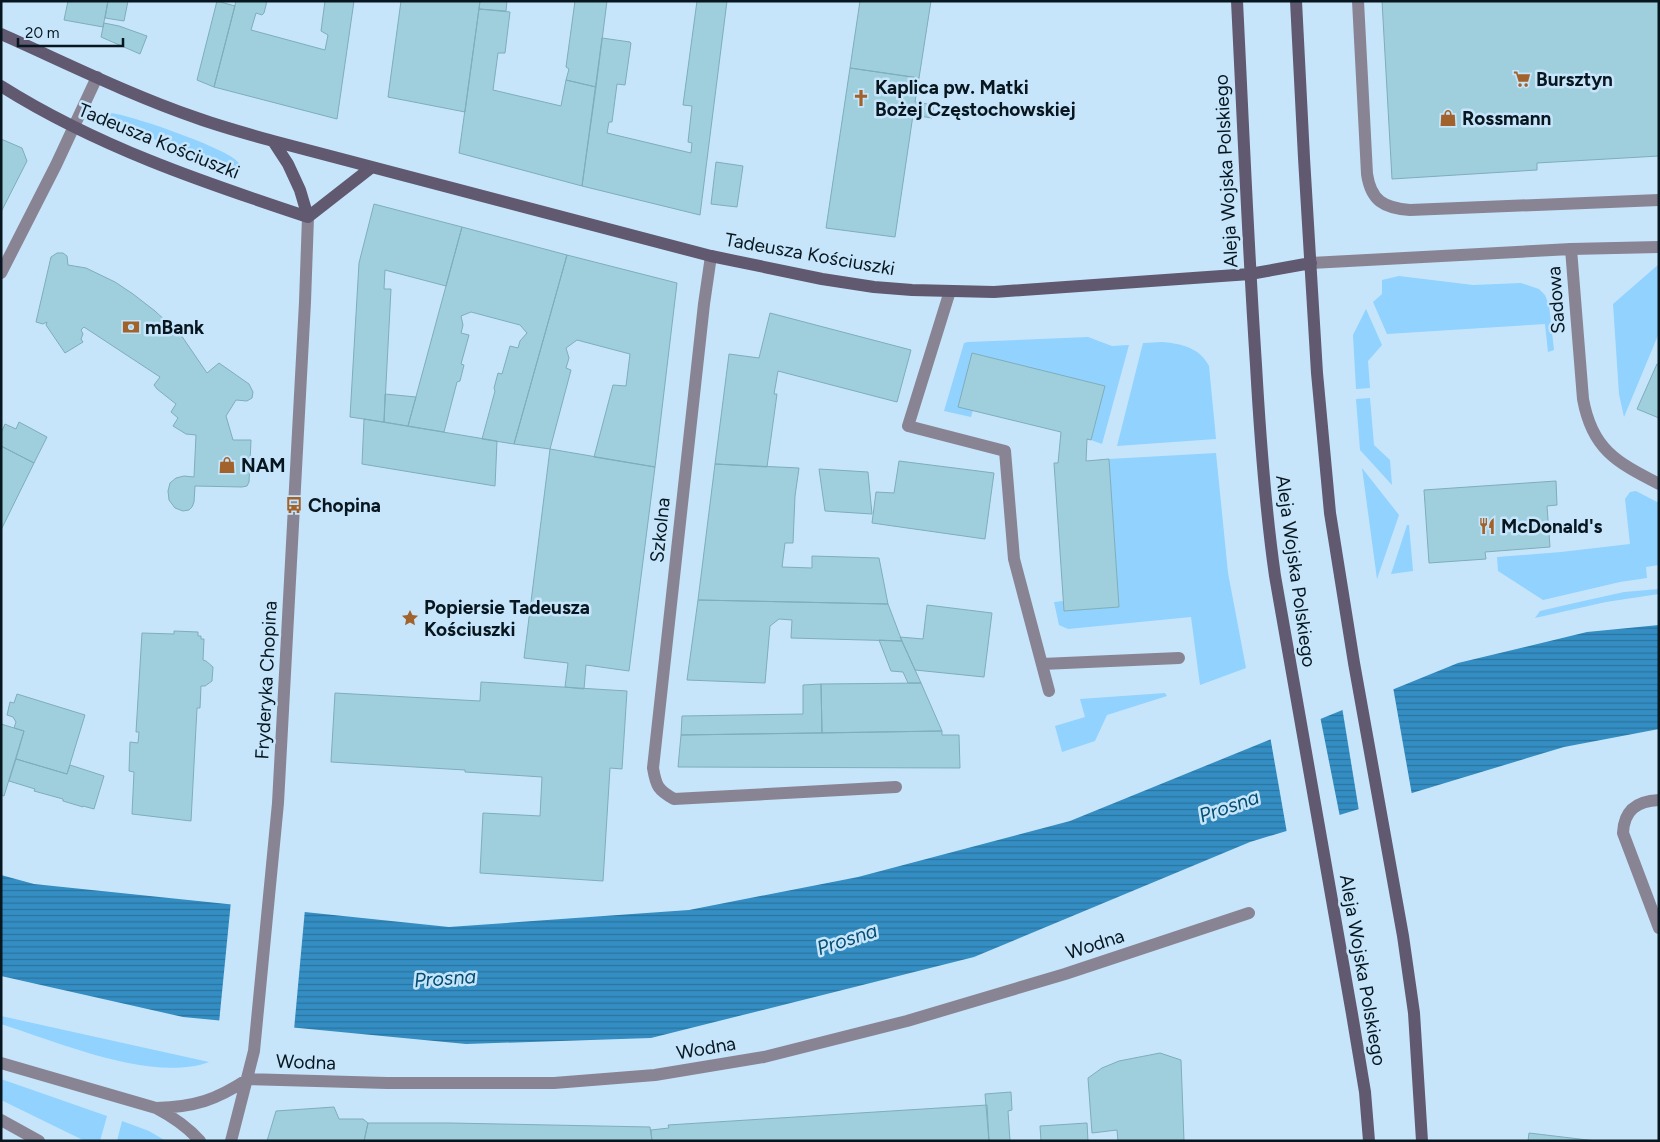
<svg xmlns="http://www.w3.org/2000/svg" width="1660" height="1142" font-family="Figtree,sans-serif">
	<defs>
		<pattern id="water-rules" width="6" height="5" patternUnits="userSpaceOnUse" patternTransform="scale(1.25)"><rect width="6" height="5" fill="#348ec3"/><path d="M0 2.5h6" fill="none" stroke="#2a739e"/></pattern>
	</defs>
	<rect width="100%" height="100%" fill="#c6e5fa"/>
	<!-- grass -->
	<path fill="#91d2fe" d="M 110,113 C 128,114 230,149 239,163 L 238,166 C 214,171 135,130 111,118 L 108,115 Z
		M 1659,264 L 1659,333 L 1624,417 L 1619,394 L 1613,304 Z
		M 1399,276 L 1473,285 L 1521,283 L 1539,289 L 1545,295 L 1549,305 L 1554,350 L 1548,352 L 1545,324 L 1387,334 L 1373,302 L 1382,294 L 1382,280 Z
		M 1366,309 L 1382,345 L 1368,361 L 1370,388 L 1356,389 L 1353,335 Z
		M 1088,337 L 1112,346 L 1129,345 L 1102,444 L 1091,440 L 1104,386 L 972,353 L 973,410 L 971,417 L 944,411 L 964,343 L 968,342 Z
		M 1163,342 C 1182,344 1200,348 1209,366 L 1216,439 L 1117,446 L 1143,343 Z
		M 1370,398 L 1374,445 L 1390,460 L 1392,485 L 1360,450 L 1356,399 Z
		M 1216,453 L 1228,573 L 1246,668 L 1200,685 L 1191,617 L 1068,629 L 1059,625 L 1054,602 L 1063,601 L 1064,611 L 1119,607 L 1109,459 Z
		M 1362,468 L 1399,515 L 1377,579 Z
		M 1636,491 L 1659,503 L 1659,565 L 1646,567 L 1647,578 L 1620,582 L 1543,600 L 1498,571 L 1497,557 L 1561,552 L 1630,544 L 1625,499 L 1630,492 Z
		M 1407,525 L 1409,525 L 1413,571 L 1391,574 Z
		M 1659,589 L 1659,594 L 1606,602 L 1535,618 L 1540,611 L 1570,604 L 1624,592 Z
		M 1165,693 L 1167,696 L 1107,715 L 1095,741 L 1062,752 L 1055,726 L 1085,717 L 1080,699 Z
		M 1,1016 L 209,1062 C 152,1083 58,1042 1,1024 Z
		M 1,1079 L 107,1116 L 100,1141 L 85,1141 L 1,1100 Z
		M 122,1121 L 149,1131 L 166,1141 L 117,1141 Z"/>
	<!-- water -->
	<path fill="url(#water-rules)" d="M 1659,625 L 1659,729 L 1564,747 L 1250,842 L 974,957 L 651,1038 L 466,1044 L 183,1017 L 1,976 L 1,875 L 34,884 L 449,927 L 689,910 L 858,877 L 1070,821 L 1458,663 L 1587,632 Z"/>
	<!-- pier -->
	<path fill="#c6e5fa" d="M 1393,687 L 1412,795 L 1359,811 L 1342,707 Z
		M 1320,716 L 1340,817 L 1287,833 L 1270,736 Z
		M 231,901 L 305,909 L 294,1030 L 219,1023 Z"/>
	<!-- building -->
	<path fill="#9fcedd" stroke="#7eadbb" d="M 68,1 L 108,1 L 103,27 L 64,20 Z
		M 108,1 L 128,1 L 124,21 L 105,18 Z
		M 217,1 L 235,6 L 214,87 L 197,80 Z
		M 236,1 L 267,1 L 264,13 L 262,15 L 256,13 L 251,30 L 325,50 L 328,35 L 321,31 L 325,1 L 354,1 L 337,119 L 214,87 Z
		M 401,1 L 480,1 L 465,112 L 388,97 Z
		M 480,1 L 507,1 L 506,11 L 479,9 Z
		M 575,1 L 607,1 L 596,87 L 566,80 L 569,69 L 566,67 Z
		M 697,1 L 727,1 L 700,215 L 582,186 L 602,38 L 630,42 L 631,43 L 625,85 L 617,84 L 612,122 L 609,122 L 607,133 L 691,153 L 692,143 L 688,142 L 692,106 L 683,105 Z
		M 860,1 L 931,1 L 919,78 L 850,68 Z
		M 1382,1 L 1659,1 L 1659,156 L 1537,163 L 1537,170 L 1392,179 Z
		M 479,9 L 510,12 L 505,53 L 498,53 L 493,90 L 561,106 L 566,80 L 596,87 L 582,186 L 459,153 Z
		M 104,23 L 119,26 L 147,36 L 140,54 L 101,37 Z
		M 850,68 L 919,78 L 915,102 L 934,105 L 932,118 L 913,115 L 895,237 L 826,228 Z
		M 1,139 L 22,148 L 27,161 L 1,212 Z
		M 716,162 L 743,166 L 737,207 L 711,204 Z
		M 374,204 L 462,227 L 446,286 L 385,270 L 384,289 L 391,289 L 384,422 L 350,417 L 359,263 Z
		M 462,227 L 567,255 L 514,444 L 482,439 L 495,391 L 494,388 L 498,373 L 502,374 L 510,346 L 518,348 L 520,341 L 527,333 L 520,325 L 471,312 L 461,316 L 463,325 L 461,333 L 469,335 L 461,364 L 464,365 L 460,381 L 457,382 L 444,432 L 408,426 Z
		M 57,253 L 63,253 L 67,256 L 68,265 L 86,268 L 115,282 L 133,294 L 155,311 L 181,335 L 207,373 L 219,363 L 249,384 L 253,392 L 252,398 L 247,401 L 236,400 L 226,416 L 233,440 L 251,440 L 249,482 L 247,486 L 242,487 L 195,486 L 194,502 L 192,507 L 189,510 L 183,511 L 175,508 L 169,500 L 168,491 L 170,483 L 176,478 L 184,476 L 194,477 L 196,435 L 186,434 L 173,426 L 178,418 L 171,412 L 176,404 L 157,389 L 154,385 L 160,377 L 84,327 L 81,330 L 83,334 L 81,339 L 83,342 L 65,353 L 46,325 L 47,322 L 43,324 L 36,322 L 51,257 Z
		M 567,255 L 677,283 L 655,467 L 594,457 L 613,385 L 626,386 L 630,354 L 577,340 L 566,348 L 569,358 L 566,368 L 571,370 L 550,449 L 514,444 Z
		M 770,313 L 911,350 L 897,402 L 778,371 L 774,394 L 777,394 L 767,467 L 715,464 L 729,354 L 759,358 Z
		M 972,353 L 1105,386 L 1091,440 L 1087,439 L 1086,461 L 1109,459 L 1119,607 L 1064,611 L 1054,463 L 1058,463 L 1061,432 L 958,407 Z
		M 1657,364 L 1659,364 L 1659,418 L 1637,409 Z
		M 385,394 L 416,397 L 408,426 L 384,422 Z
		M 364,419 L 497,441 L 495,486 L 362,464 Z
		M 19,422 L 47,437 L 34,463 L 1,446 L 1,433 L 5,424 L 16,429 Z
		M 1,446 L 34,463 L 1,530 Z
		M 550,449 L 655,467 L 629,671 L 586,665 L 584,689 L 565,687 L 568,663 L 524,658 Z
		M 899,461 L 994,473 L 985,539 L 872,523 L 876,492 L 894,493 Z
		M 715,464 L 799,468 L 795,496 L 793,543 L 785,543 L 782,567 L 812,568 L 812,556 L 879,558 L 888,604 L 698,600 Z
		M 819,469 L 868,472 L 872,514 L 825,511 Z
		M 1556,481 L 1557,505 L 1547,506 L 1550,547 L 1485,552 L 1486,559 L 1429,563 L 1424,490 Z
		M 698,600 L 888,604 L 902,641 L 791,638 L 792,620 L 779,619 L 770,626 L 765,683 L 687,680 Z
		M 927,605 L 992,613 L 984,677 L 915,670 L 900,637 L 923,639 Z
		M 174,631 L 198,632 L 198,636 L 201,636 L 201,639 L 204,639 L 203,660 L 206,661 L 213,667 L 212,681 L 205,686 L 201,686 L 200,708 L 197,708 L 191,821 L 132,814 L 134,772 L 129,771 L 130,742 L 138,743 L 139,732 L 136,732 L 142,633 L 174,634 Z
		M 879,640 L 902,641 L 921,683 L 908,683 L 903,672 L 891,671 Z
		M 481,682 L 627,691 L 622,769 L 610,768 L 603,881 L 480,873 L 483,813 L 540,816 L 542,777 L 465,772 L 465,770 L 331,762 L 335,693 L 480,701 Z
		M 921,683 L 942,731 L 822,733 L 821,684 Z
		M 821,684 L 822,733 L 681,735 L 682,716 L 803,714 L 803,685 Z
		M 17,694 L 85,715 L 67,774 L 16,759 L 24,731 L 14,728 L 16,722 L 13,717 L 7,715 L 10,702 L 14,703 Z
		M 1,724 L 24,731 L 4,796 L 1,795 Z
		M 942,731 L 942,735 L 959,735 L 960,768 L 678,767 L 681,735 Z
		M 16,759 L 67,774 L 70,765 L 104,776 L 94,809 L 83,806 L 83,807 L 63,801 L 63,799 L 34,791 L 35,789 L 9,781 Z
		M 1160,1053 L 1181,1060 L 1184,1141 L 1118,1141 L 1117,1130 L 1092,1133 L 1088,1078 L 1102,1068 L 1119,1061 Z
		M 1011,1092 L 1012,1110 L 1008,1111 L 1010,1141 L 989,1141 L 985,1094 Z
		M 987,1105 L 989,1141 L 652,1141 L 651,1130 L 669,1128 L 668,1125 Z
		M 334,1107 L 339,1119 L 363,1119 L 368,1123 L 364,1141 L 267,1141 L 276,1111 Z
		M 368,1123 L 450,1123 L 650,1127 L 652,1141 L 364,1141 Z
		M 1087,1123 L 1088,1141 L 1041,1141 L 1040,1126 Z
		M 1529,1133 L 1596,1141 L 1528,1141 Z"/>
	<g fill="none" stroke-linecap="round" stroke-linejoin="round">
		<!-- lane -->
		<path stroke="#898494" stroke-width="12" d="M 1358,1 L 1367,174 C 1371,201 1384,208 1410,210 L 1659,200
			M 1571,249 L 1659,247"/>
		<!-- street -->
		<path stroke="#898494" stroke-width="12" d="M 711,256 L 704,304 L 653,768 C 656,786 658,790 674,799 L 896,787
			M 1311,263 L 1571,249 L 1583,399 C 1592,449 1616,462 1659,484
			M 1,273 L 56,165 L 97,77
			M 950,291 L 908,426 L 1005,451 L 1014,559 L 1049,691
			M 1042,664 L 1179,658
			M 1659,800 C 1637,801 1624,810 1623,833 L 1659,928
			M 1,1063 L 156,1108 C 173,1117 187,1126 200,1141
			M 156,1108 C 195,1107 216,1100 248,1079 L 387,1083 L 554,1083 L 655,1075 L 764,1057 L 907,1021 L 1065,974 L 1249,913
			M 1,1120 L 39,1141
			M 231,1141 L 254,1051 L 278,803 L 305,302 L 308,217"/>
		<!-- secondary -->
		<path stroke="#605970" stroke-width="12" d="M 1237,1 C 1243,122 1248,244 1256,365 C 1260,436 1265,506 1275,576 L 1352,1014 L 1365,1092 L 1369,1141
			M 1296,1 L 1304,158 L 1317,373 L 1330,513 L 1354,663 L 1403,936 L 1414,1013 L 1422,1141
			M 1,34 C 66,63 130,95 197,118 C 222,127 248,134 273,141 L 711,256 L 822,279 L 874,287 L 912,290 L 994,292 L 1250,274 L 1311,263
			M 1,86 C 96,146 202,182 308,217
			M 273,141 L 288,164 L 300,190 L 308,217
			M 308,217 L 372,167"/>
	</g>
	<!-- icons -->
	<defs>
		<g id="supermarket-bare" transform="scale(1.35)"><path d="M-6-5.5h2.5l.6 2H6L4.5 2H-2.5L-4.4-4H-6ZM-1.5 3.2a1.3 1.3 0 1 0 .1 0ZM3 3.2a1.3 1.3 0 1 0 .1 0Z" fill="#a2622b" stroke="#c6e5fa" stroke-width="2.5" paint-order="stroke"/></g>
		<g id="church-bare" transform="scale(1.35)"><path d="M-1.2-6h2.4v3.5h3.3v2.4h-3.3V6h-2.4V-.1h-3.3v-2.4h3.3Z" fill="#a2622b" stroke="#c6e5fa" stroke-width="2.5" paint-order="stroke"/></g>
		<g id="shop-bare" transform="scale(1.35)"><path d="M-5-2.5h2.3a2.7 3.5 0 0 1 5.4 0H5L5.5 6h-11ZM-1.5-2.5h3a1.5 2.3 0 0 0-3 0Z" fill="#a2622b" stroke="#c6e5fa" stroke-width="2.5" paint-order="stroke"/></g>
		<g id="bank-bare" transform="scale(1.35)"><path d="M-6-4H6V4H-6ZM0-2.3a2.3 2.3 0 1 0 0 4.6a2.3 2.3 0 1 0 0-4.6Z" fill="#a2622b" stroke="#c6e5fa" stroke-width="2.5" paint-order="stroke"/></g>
		<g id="bus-bare" transform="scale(1.35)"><path d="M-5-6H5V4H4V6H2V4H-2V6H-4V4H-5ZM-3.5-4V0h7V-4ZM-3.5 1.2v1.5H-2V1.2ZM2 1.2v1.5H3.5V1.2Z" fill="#a2622b" stroke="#c6e5fa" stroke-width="2.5" paint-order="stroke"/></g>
		<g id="restaurant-bare" transform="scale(1.35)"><path d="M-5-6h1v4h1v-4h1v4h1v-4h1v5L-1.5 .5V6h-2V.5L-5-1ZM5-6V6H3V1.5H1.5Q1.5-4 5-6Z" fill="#a2622b" stroke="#c6e5fa" stroke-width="2.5" paint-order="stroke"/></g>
		<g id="sight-bare" transform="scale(1.35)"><path d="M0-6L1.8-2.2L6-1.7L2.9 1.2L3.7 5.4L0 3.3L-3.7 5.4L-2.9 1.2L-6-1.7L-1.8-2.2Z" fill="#a2622b" stroke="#c6e5fa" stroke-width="2.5" paint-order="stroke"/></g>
	</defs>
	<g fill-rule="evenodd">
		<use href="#supermarket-bare" x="1522" y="79"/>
		<use href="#church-bare" x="861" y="98"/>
		<use href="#shop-bare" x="1448" y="118"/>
		<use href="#bank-bare" x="131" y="327"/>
		<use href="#shop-bare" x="227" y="465"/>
		<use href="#bus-bare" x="294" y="505"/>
		<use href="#restaurant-bare" x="1487" y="526"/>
		<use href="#sight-bare" x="410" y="618"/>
	</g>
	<g text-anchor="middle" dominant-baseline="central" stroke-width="5" stroke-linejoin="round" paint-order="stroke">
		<!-- poi labels -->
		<g font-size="19" font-weight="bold" fill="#08161f" stroke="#c6e5fa" text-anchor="start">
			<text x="1536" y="79">Bursztyn</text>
			<text x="875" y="87">Kaplica pw. Matki<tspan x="875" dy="22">Bożej Częstochowskiej</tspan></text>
			<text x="1462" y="118">Rossmann</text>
			<text x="145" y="327">mBank</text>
			<text x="241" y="465">NAM</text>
			<text x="308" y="505">Chopina</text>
			<text x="1501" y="526">McDonald's</text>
			<text x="424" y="607">Popiersie Tadeusza<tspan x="424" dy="22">Kościuszki</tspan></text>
		</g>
		<!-- street labels -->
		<g font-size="19" fill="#08161f" stroke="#c6e5fa">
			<text transform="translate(159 141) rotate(22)">Tadeusza Kościuszki</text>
			<text transform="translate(1226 171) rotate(-93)">Aleja Wojska Polskiego</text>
			<text transform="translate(810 254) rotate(10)">Tadeusza Kościuszki</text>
			<text transform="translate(1556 300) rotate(-94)">Sadowa</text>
			<text transform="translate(660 530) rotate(-84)">Szkolna</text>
			<text transform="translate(1296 571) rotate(82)">Aleja Wojska Polskiego</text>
			<text transform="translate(266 680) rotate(-87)">Fryderyka Chopina</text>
			<text transform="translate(1095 944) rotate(-18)">Wodna</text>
			<text transform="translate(1363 970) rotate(80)">Aleja Wojska Polskiego</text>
			<text transform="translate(706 1048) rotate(-10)">Wodna</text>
			<text transform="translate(306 1062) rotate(2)">Wodna</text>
		</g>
		<!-- water labels -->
		<g font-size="20" font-style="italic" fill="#044d71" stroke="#c6e5fa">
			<text transform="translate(1229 806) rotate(-19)">Prosna</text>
			<text transform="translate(847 939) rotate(-18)">Prosna</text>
			<text transform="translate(445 978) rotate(-4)">Prosna</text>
		</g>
	</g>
	<!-- border -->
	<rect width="1660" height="1142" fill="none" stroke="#08161f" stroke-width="5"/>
	<!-- scale -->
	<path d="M18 38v8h105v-8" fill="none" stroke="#08161f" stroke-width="2.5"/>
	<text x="25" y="38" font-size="15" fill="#08161f" stroke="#c6e5fa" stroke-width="4" paint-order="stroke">20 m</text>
</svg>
